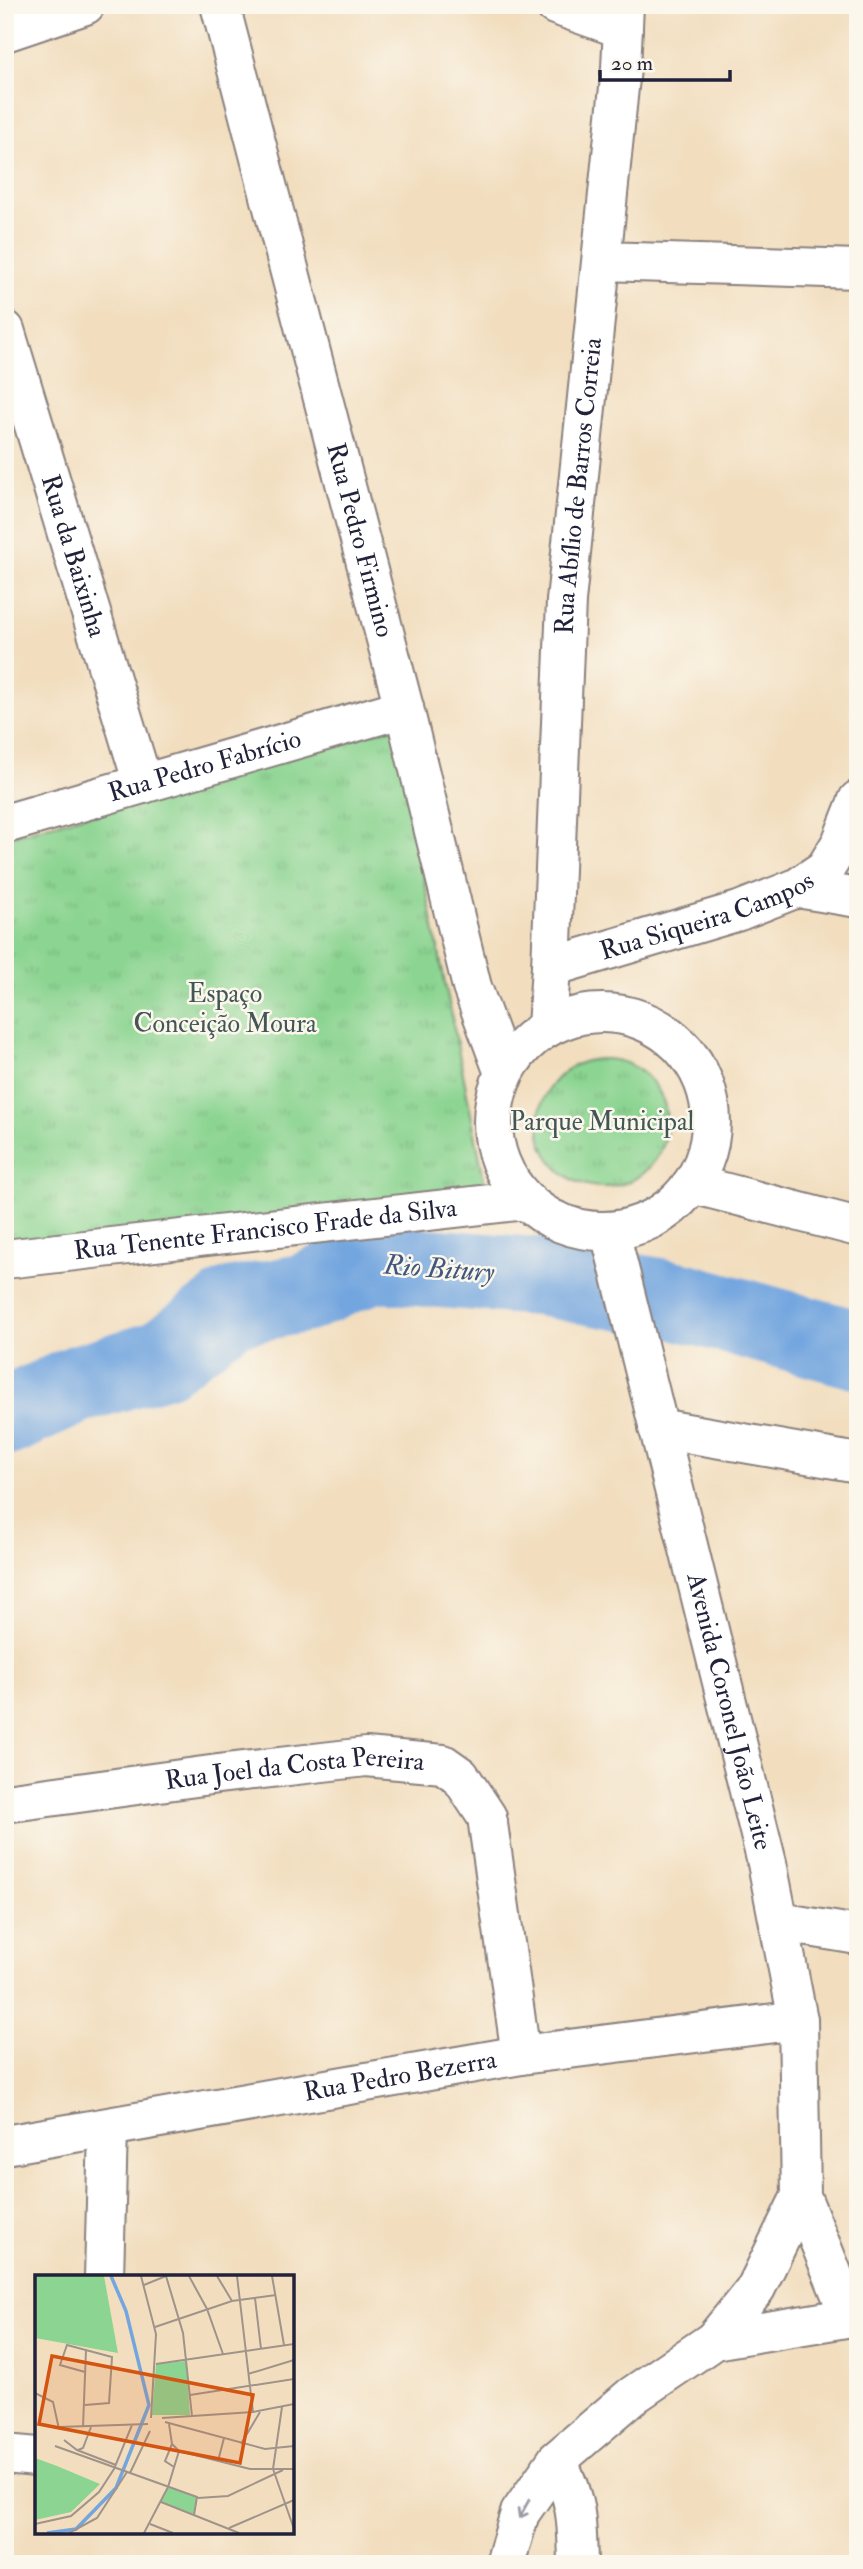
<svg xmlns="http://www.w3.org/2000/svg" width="863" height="2569" font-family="'IM FELL Double Pica',serif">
	<defs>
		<pattern id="park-tufts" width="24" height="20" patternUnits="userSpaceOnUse" patternTransform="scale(1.75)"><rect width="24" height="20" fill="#8bd491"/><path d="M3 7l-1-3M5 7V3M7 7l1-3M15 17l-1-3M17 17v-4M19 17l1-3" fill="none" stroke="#78b67e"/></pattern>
	</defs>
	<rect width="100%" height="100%" fill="#fbf7ec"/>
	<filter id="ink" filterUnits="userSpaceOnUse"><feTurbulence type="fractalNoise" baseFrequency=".0143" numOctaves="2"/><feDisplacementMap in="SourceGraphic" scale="14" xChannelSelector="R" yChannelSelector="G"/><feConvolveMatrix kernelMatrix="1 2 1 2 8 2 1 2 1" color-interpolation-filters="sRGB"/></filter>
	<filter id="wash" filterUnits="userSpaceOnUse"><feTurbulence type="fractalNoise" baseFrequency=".00686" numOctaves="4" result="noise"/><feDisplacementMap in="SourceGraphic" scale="28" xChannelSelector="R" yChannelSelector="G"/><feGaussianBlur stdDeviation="1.57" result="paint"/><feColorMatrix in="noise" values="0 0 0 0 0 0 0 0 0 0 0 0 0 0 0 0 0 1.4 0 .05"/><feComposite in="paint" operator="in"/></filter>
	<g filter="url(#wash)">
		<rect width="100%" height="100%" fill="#f2debf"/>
		<!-- park -->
		<path fill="url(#park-tufts)" stroke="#567b66" stroke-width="2" d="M 394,727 L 489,1204 L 5,1252 L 5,838 Z
			M539 1123a64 64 0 1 1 128 0a64 64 0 1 1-128 0Z"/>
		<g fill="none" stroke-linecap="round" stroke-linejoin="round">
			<!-- river -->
			<path stroke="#73a6df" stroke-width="79" d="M 5,1417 L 81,1383 L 162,1359 L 232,1307 L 304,1293 L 373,1263 L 542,1277 L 684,1302 L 858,1350"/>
		</g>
	</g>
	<g filter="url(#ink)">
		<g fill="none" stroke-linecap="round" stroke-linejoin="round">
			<!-- minor casing -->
			<g stroke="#8a807d" stroke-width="42">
				<g id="minor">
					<path id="s1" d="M 220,5 L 404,708 L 472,987 L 504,1073"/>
					<path d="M 555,5 L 623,29"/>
					<path d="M 5,32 L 85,5"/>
					<path d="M 602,261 L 858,269"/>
					<path id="s2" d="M 5,330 L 143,784"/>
					<path id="s3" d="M 5,824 L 404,708"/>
					<path d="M 797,888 L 858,898"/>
					<path id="s4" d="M 551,967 L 739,911 L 797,888 L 825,869 L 841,843 L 858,800"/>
					<circle cx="602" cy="1122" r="109"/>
					<path id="s5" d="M 547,1027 L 551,967 L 566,601 L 621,68 L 624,5"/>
					<path d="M 692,1184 L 858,1227"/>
					<path id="s6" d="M 610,1232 L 767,1863 L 798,2020 L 801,2196 L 850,2317"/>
					<path id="s7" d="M 5,1259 L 526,1200"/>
					<path d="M 658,1428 L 858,1463"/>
					<path id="s8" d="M 5,1803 L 218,1774 L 366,1757 L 443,1764 L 460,1776 L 487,1817 L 521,2055"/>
					<path d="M 779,1922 L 858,1935"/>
					<path id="s9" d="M 5,2145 L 521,2055 L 798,2020"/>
					<path d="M 104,2277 L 108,2129"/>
					<path d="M 714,2340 L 756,2288 L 801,2196"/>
					<path d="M 5,2454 L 37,2457"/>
					<path d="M 557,2460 C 577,2501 577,2519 578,2564"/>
					<path d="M 505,2564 L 520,2513 L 557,2460 L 632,2396 L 714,2340 L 858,2316"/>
				</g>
			</g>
			<!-- minor -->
			<use href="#minor" stroke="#fff" stroke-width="38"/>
		</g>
		<!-- one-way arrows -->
		<defs><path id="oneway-shaft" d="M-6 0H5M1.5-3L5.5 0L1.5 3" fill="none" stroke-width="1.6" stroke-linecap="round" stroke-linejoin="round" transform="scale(1.75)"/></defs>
		<use stroke="#9c9ca7" href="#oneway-shaft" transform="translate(524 2509) rotate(119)"/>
	</g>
	<g text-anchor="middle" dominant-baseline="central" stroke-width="5" stroke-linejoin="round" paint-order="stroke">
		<!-- street labels -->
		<g font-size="26" fill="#22223b" stroke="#fbf7ec">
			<text stroke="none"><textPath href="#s5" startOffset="542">Rua Abílio de Barros Correia</textPath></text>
			<text stroke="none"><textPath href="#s1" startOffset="553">Rua Pedro Firmino</textPath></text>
			<text stroke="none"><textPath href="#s2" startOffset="236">Rua da Baixinha</textPath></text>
			<text stroke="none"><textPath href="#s3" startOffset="208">Rua Pedro Fabrício</textPath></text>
			<text stroke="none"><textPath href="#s4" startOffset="164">Rua Siqueira Campos</textPath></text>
			<text stroke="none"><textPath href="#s7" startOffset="262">Rua Tenente Francisco Frade da Silva</textPath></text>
			<text stroke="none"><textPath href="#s6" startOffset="494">Avenida Coronel João Leite</textPath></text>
			<text stroke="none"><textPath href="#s8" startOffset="292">Rua Joel da Costa Pereira</textPath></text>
			<text stroke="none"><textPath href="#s9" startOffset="401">Rua Pedro Bezerra</textPath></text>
		</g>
		<!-- park labels -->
		<g font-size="26" fill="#425755" stroke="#fbf7ec">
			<text x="225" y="994">Espaço<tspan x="225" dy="30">Conceição Moura</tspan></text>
			<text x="602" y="1122">Parque Municipal</text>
		</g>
		<!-- water labels -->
		<g font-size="28" font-style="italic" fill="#42577d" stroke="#fbf7ec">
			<text transform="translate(439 1269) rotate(4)">Rio Bitury</text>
		</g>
	</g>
	<!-- overview -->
	<g transform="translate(35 2275)">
		<rect width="259" height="259" fill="#f2debf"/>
		<path d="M 0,1 L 69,1 L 83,78 L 0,63 ZM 151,86 L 155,140 L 117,140 L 121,89 ZM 0,183 L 22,191 L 65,209 L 36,237 L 0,245 ZM 133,212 L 162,222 L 159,240 L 126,227 Z" fill="#8bd491"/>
		<path fill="none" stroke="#73a6df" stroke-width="3.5" d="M 12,258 L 41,254 L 81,213 L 114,130 L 91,36 L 76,1"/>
		<path fill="none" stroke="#9f938a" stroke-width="2" d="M 106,1 L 121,59 L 116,143M 131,1 L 148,58 L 157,141M 154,1 L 172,34 L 188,79M 182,1 L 197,26M 202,1 L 218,137M 237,1 L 249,70M 109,10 L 131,1M 220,23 L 226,74M 120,52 L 197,26 L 241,20M 121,89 L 259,69M 213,99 L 259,85M 0,118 L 18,127 L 24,154M 155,120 L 259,104M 50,130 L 74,128 L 77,82 L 32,70 L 25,90 L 50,97M 247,132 L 238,194 L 259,254M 127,143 L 218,137 L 259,129M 130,147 L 230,174 L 259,171M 134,149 L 137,169 L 144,176 L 215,194 L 259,194M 24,152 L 113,149M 48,152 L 51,75M 29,165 L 42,175 L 81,190M 137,169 L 130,186 L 139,192M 206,169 L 225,137M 20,171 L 162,222 L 159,240M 43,175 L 48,173 L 56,152M 183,186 L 189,163M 95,198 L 115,156M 163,223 L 193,221 L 248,195M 126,227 L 204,258M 0,249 L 36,241 L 64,217 L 79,194 L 97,150M 115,249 L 138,258M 194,253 L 259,225M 34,258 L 62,243 L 92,197M 109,258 L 133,212 L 144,176"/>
		<path fill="#d45411" fill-opacity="0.15" stroke="#d45411" stroke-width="3.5" d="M 17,81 L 218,120 L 205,188 L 4,149 Z"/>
		<rect width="259" height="259" fill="none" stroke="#22223b" stroke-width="3.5"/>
	</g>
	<!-- margin -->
	<rect width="863" height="2569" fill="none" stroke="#fbf7ec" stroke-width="28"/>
	<!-- scale -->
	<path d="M600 70v10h130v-10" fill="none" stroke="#22223b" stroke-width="3.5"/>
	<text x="611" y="70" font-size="21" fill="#22223b" stroke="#fbf7ec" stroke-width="5" paint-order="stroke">20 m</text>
</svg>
